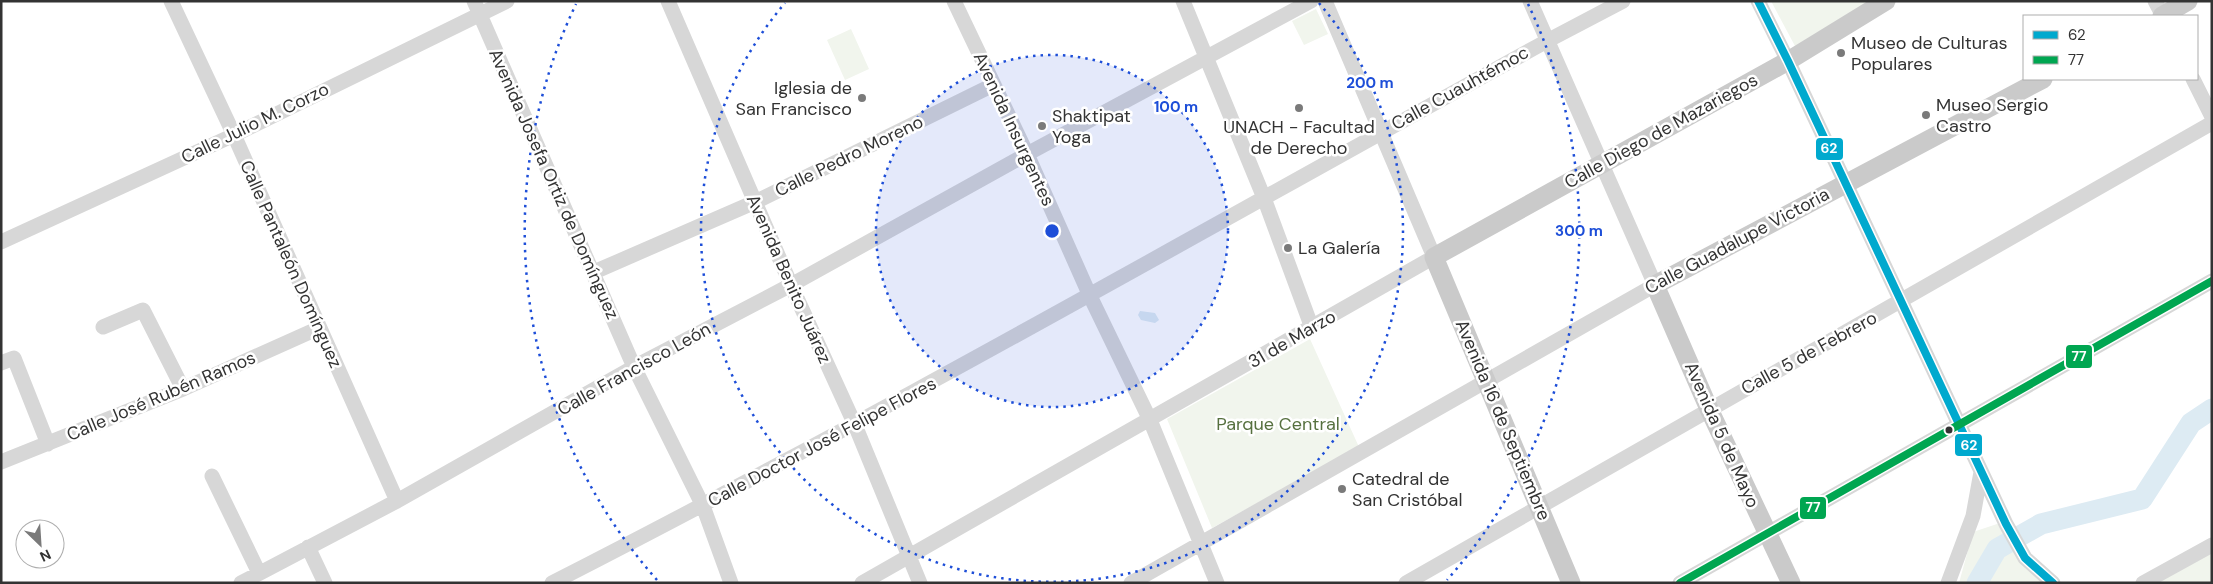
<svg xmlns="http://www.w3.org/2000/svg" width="2213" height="584" font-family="'DM Sans',sans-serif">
	<rect width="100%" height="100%" fill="#fff"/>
	<!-- green -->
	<path fill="#f1f5ed" d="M 1771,1 L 1869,1 L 1795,46 Z
		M 1316,9 L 1328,34 L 1304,45 L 1292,21 Z
		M 851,29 L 869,69 L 845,80 L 827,40 Z
		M 1310,339 L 1359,447 L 1212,528 L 1167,419 Z
		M 2003,522 L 2047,583 L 1959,583 L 1973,532 Z
		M 2212,546 L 2212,583 L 2149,583 Z"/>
	<!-- water -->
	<path fill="#ddebf3" d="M 1140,311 L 1155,313 L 1159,320 L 1155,323 L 1141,320 L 1138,315 Z"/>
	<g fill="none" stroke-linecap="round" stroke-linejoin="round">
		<!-- river -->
		<path stroke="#ddebf3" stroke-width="21" d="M 1977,583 L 1997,549 L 2041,524 L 2142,499 L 2191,423 L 2212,409"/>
		<!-- minor -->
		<path stroke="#d7d7d7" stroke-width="15" d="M 171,1 L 234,135 L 397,501
			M 474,1 L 634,367 L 703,506 L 731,583
			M 668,1 L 791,285 L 855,425 L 920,583
			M 954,1 L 1027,154 L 1090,296 L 1150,420 L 1217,583
			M 1183,1 L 1264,198 L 1312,328
			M 1758,1 L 1788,61 L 2006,524 L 2025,558 L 2053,583
			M 2155,1 L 2163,16
			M 2193,79 L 2212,117
			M 1,242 L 234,135 L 507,1
			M 594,272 L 755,202 L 993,85
			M 103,327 L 143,310 L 183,389
			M 1,363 L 14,358 L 48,444
			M 1,462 L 183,389 L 319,328
			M 212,476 L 259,573
			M 308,547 L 325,583
			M 241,583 L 397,501 L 634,367 L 791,285 L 1027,154 L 1311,1
			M 552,583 C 889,411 1216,223 1547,41 L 1623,1
			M 862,583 L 1434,257 L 1325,1
			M 1131,583 L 1655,285 L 1530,1
			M 1406,583 C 1674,429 1944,278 2212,123
			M 1680,583 L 2212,281
			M 1948,583 L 1973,516 L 1981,472
			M 2143,583 L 2212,545"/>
		<!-- major -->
		<path stroke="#cacaca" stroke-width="19" d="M 2162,16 L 2188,1
			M 1571,583 L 1434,257 L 1788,61 L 1886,1
			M 1791,583 L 1709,409 L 1655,285 L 2043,79"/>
		<!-- bus-1 casing -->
		<g stroke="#fff" stroke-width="11">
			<path id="bus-1" d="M 1758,1 L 1788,61 L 2006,524 L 2025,558 L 2053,583"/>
		</g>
		<!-- bus-2 casing -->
		<g stroke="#fff" stroke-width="11">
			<path id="bus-2" d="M 1680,583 L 2212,281"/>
		</g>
		<!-- bus-1 -->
		<use href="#bus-1" stroke="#00a9ce" stroke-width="8"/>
		<!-- bus-2 -->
		<use href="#bus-2" stroke="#00a651" stroke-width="8"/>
	</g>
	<!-- distance rings -->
	<circle cx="1052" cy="231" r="176" fill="#1d4ed8" fill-opacity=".12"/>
	<g fill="none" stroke="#1d4ed8" stroke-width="2.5" stroke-dasharray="2.5 5">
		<circle cx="1052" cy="231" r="176"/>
		<path d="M1319 3A351 351 0 1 1 785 3"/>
		<path d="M657 580A527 527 0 0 1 576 4M1528 4A527 527 0 0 1 1447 580"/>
	</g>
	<!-- markers -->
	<g fill="#7a7a7a" stroke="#fff" stroke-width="2">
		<circle cx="1841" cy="53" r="5"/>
		<circle cx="862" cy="98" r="5"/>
		<circle cx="1299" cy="108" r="5"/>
		<circle cx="1926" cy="115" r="5"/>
		<circle cx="1042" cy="126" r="5"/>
		<circle cx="1288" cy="248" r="5"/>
		<circle cx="1342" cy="489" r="5"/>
	</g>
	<circle fill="#333" stroke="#fff" stroke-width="2" cx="1949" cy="430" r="4.5"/>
	<g text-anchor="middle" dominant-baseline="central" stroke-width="5" stroke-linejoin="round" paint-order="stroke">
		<!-- poi labels -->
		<g font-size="18" fill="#333" stroke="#fff" text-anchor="start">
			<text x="1851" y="43">Museo de Culturas<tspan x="1851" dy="21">Populares</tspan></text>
			<text x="852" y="88" text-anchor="end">Iglesia de<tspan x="852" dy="21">San Francisco</tspan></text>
			<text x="1936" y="105">Museo Sergio<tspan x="1936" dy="21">Castro</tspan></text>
			<text x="1052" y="116">Shaktipat<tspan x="1052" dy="21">Yoga</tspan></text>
			<text x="1299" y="127" text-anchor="middle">UNACH - Facultad<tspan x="1299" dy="21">de Derecho</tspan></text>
			<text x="1298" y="248">La Galería</text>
			<text x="1352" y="479">Catedral de<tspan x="1352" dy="21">San Cristóbal</tspan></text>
		</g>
		<!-- street labels -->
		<g font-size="18" fill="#333" stroke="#fff">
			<text transform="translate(1460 88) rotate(-29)">Calle Cuauhtémoc</text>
			<text transform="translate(255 123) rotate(-26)">Calle Julio M. Corzo</text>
			<text transform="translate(1014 129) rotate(65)">Avenida Insurgentes</text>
			<text transform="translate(1661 131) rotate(-29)">Calle Diego de Mazariegos</text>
			<text transform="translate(849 156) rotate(-26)">Calle Pedro Moreno</text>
			<text transform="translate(554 184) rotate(66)">Avenida Josefa Ortiz de Domínguez</text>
			<text transform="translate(1737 241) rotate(-28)">Calle Guadalupe Victoria</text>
			<text transform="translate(291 264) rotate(66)">Calle Pantaleón Domínguez</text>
			<text transform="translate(789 279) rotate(66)">Avenida Benito Juárez</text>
			<text transform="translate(1292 339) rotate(-30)">31 de Marzo</text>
			<text transform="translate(1809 353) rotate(-29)">Calle 5 de Febrero</text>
			<text transform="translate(634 369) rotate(-29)">Calle Francisco León</text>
			<text transform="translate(161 396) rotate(-23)">Calle José Rubén Ramos</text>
			<text transform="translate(1503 420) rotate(67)">Avenida 16 de Septiembre</text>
			<text transform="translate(1722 435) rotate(66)">Avenida 5 de Mayo</text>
			<text transform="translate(822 442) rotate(-28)">Calle Doctor José Felipe Flores</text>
		</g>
		<!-- park labels -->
		<g font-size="18" fill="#56703f" stroke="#fff">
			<text x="1278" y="424">Parque Central</text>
		</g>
	</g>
	<circle cx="1052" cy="231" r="8" fill="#1d4ed8" stroke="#fff" stroke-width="2.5"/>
	<g font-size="15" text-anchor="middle" font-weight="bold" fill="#1d4ed8" stroke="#fff" stroke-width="5" stroke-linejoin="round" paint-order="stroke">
		<text x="1370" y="88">200 m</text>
		<text x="1176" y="112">100 m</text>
		<text x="1579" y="236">300 m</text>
	</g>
	<g stroke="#fff" stroke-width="2">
		<rect x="1815" y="137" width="29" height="24" rx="5" fill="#00a9ce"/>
		<rect x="2065" y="344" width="28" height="25" rx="5" fill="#00a651"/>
		<rect x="1954" y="433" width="29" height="24" rx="5" fill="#00a9ce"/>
		<rect x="1799" y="496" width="28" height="24" rx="5" fill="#00a651"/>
	</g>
	<g font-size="14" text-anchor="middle" font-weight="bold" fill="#fff">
		<text x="1829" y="153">62</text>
		<text x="2079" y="361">77</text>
		<text x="1969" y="450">62</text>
		<text x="1813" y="512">77</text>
	</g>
	<!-- border -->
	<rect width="2213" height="584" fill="none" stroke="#333333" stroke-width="5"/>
	<!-- legend -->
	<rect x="2023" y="15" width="175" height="65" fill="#ffffff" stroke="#adadad"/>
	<rect x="2033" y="31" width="25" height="8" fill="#00a9ce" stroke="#adadad"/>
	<text x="2068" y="40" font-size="15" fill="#333333">62</text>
	<rect x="2033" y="56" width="25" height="8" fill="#00a651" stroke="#adadad"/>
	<text x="2068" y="65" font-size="15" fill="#333333">77</text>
	<!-- north arrow -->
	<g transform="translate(40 544) rotate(155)"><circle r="24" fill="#ffffff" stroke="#adadad"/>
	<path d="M0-4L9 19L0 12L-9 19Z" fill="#7a7a7a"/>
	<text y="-8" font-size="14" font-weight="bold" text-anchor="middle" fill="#333333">N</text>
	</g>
</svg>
